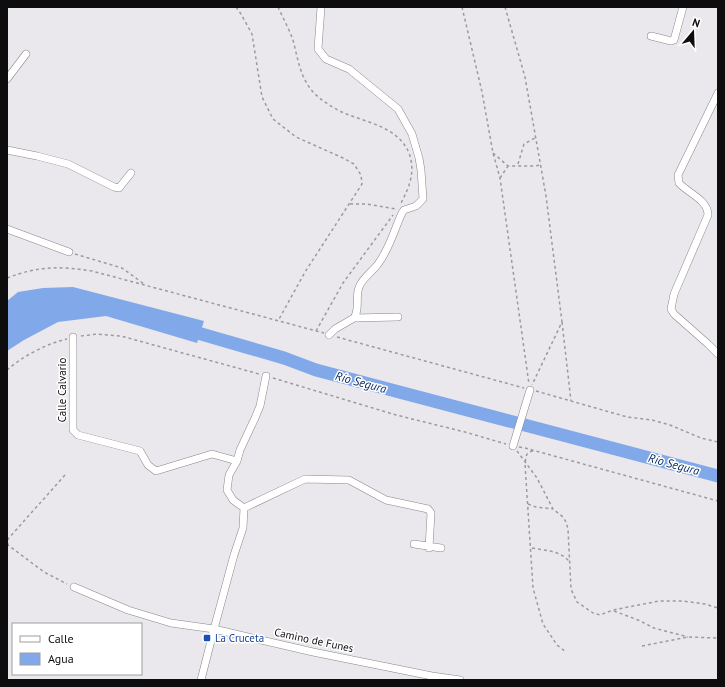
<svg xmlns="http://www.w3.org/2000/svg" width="725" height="687" font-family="'PT Sans',sans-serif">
	<rect width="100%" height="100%" fill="#eae8ec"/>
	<!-- water -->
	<path fill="#81a9ea" d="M 73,287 L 204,321 L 197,343 L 106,316 L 58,322 L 24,340 L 7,351 L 7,301 L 18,292 L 43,288 Z"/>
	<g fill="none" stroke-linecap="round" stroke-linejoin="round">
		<!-- river -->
		<path stroke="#81a9ea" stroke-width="13" d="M 184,329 L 284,358 L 316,370 L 718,476"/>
		<!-- minor casing -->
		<g stroke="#88868a" stroke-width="8">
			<path id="minor" d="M 321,7 L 318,49 L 326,59 L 349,69 L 398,109 L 412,134 L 419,158 L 421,170 L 423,199 L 416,206 L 404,210 L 402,213 C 394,230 390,248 378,264 C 373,271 364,277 360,285 C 354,296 361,307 354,318
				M 651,36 L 671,41 L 674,40 L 683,7
				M 7,79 L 26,54
				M 718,93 L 678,175 L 679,183 C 688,193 708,200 708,215 L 674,294 L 671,309 L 674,314 L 708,344 L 718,354
				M 7,150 L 37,156 L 68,164 L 114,187 L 119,188 L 131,173
				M 7,229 L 69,252
				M 329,335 L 335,329 L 354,318 L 398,317
				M 73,337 L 73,430 L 78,435 L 140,451 L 148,465 L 156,471 L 212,454 L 237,461
				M 513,446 L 530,390
				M 244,508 L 305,479 L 349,480 L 386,500 L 428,509 L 431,513 L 429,548
				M 414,544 L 441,548
				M 74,587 L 128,610 L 171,623 L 214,629 L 313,652 L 432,676 L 460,680
				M 201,680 L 214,629 L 234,555 L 243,528 L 244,508 L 233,500 L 227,490 L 229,475 L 237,461 L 240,450 L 255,418 L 260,406 L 266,376"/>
		</g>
		<!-- path -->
		<path stroke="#9b9a9c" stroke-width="1.5" stroke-dasharray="3 3" stroke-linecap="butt" d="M 236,7 L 241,14 L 252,34 L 262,97 L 273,119 L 296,137 L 343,158 L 354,164 L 361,175 L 362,184 L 305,272 L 278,321
			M 278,7 C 283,18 289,29 293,40 C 298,59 300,78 314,93 C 322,101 333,108 344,113 C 368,123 398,127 409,153 C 416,172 409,188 400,205
			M 462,7 L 482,92 L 493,153 L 500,178 L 529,384
			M 505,7 L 525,77 L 546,196 L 562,322 L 532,385
			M 493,153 L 508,166 L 534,166 L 540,165
			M 518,164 L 524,144 L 535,138
			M 500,178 L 508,166
			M 350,204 L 367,204 L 396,209
			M 75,254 L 122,268 L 144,284
			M 7,278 C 39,266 59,266 92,271 L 324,333
			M 562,322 L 571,401
			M 316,331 L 343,283 L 393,215
			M 81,336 L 97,334 L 121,336 L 259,374
			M 337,337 L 524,388
			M 7,370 C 21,357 48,343 67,339
			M 273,378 L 396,415 L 465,432 L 506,444
			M 536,391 L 627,417 L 652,420 L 670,425 L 701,438 L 718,442
			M 519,447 L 525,448 L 718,501
			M 517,451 L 537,478 L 553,509 L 563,517 L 566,522 L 568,529 L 571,589 L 577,602 L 593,613 L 600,615 L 613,610 L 659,601 L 683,601 L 705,604 L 718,608
			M 533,451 C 525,452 526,458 525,464 L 533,588 L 543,624 L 557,645 L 566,652
			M 65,475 L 8,539 L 8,545 L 44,572 L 67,584
			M 528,504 L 536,507 L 553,509
			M 532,548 C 547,551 559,550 570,562
			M 614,611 L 638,620 L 654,628 L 688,637
			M 642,646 L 688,637 L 718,638"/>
		<!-- minor -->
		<use href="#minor" stroke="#fff" stroke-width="7"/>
	</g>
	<!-- markers -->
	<rect fill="#1a4fb4" stroke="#fff" stroke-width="1.5" x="203" y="634" width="8" height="8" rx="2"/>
	<g text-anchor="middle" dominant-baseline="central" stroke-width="3" stroke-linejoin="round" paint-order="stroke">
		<!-- street labels -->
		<g font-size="11" fill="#0d0d0e" stroke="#fff">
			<text transform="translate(62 390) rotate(-90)">Calle Calvario</text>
			<text transform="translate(314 640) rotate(12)">Camino de Funes</text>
		</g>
		<!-- transit labels -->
		<g font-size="11" fill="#164399" stroke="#fff" text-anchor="start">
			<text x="215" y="638">La Cruceta</text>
		</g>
		<!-- water labels -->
		<g font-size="12" font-style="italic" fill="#04275f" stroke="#fff">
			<text transform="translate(361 382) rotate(15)">Río Segura</text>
			<text transform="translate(674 464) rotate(15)">Río Segura</text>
		</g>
	</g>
	<!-- border -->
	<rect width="725" height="687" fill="none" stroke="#0d0d0e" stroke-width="16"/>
	<!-- legend -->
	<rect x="12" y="623" width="130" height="52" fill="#ffffff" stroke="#9e9e9f"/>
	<rect x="20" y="636" width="20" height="6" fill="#ffffff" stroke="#9e9e9f"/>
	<text x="48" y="643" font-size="12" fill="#0d0d0e">Calle</text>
	<rect x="20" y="653" width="20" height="12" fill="#81a9ea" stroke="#9e9e9f"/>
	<text x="48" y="663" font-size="12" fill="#0d0d0e">Agua</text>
	<!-- north arrow -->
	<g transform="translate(693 32) rotate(19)" stroke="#ffffff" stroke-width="3" paint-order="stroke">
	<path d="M0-3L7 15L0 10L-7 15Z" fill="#0d0d0e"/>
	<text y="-6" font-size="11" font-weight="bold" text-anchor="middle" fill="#0d0d0e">N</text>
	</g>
</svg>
